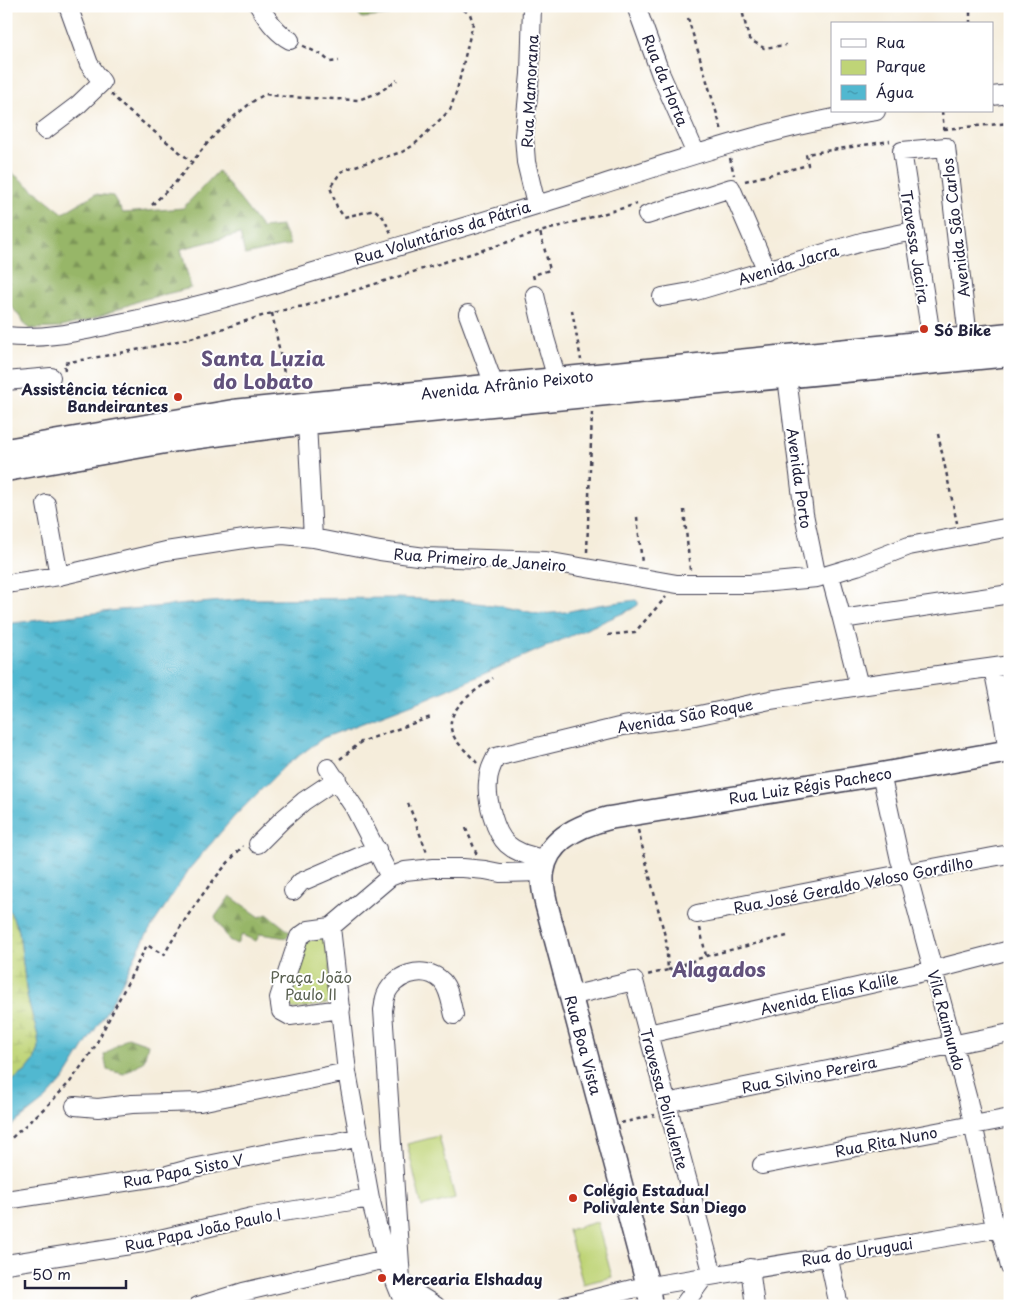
<svg xmlns="http://www.w3.org/2000/svg" width="1016" height="1312" font-family="'Playpen Sans',sans-serif">
	<defs>
		<pattern id="forest-firs" width="22" height="20" patternUnits="userSpaceOnUse" patternTransform="scale(1.25)"><rect width="22" height="20" fill="#97b668"/><path d="M5 1l3.5 6h-7zM16 11l3.5 6h-7z" fill="#7b9457"/></pattern>
		<pattern id="wetland-marsh" width="20" height="14" patternUnits="userSpaceOnUse" patternTransform="scale(1.25)"><rect width="20" height="14" fill="#bfd477"/><path d="M1 5h8M5 5V1M11 12h8M15 12V8" fill="none" stroke="#a4b668"/></pattern>
		<pattern id="water-ripples" width="26" height="14" patternUnits="userSpaceOnUse" patternTransform="scale(1.25)"><rect width="26" height="14" fill="#51b8d0"/><path d="M2 4q2-2 4 0t4 0M15 11q2-2 4 0t4 0" fill="none" stroke="#4395aa"/></pattern>
	</defs>
	<rect width="100%" height="100%" fill="#fff"/>
	<filter id="ink" filterUnits="userSpaceOnUse"><feTurbulence type="fractalNoise" baseFrequency=".02" numOctaves="2"/><feDisplacementMap in="SourceGraphic" scale="10" xChannelSelector="R" yChannelSelector="G"/><feConvolveMatrix kernelMatrix="1 2 1 2 8 2 1 2 1" color-interpolation-filters="sRGB"/></filter>
	<filter id="wash" filterUnits="userSpaceOnUse"><feTurbulence type="fractalNoise" baseFrequency=".0096" numOctaves="4" result="noise"/><feDisplacementMap in="SourceGraphic" scale="20" xChannelSelector="R" yChannelSelector="G"/><feGaussianBlur stdDeviation="1.12" result="paint"/><feColorMatrix in="noise" values="0 0 0 0 0 0 0 0 0 0 0 0 0 0 0 0 0 1.4 0 .05"/><feComposite in="paint" operator="in"/></filter>
	<g filter="url(#wash)">
		<rect width="100%" height="100%" fill="#f5eddb"/>
		<!-- forest -->
		<path fill="url(#forest-firs)" stroke="#5c6c52" d="M 352,6 L 392,6 L 390,15 L 362,18 Z
			M 6,168 L 63,213 L 95,194 L 113,196 L 123,213 L 183,208 L 218,171 L 262,228 L 282,226 L 290,245 L 245,255 L 240,234 L 181,249 L 191,288 L 141,300 L 90,320 L 57,328 L 29,329 L 6,299 Z
			M 230,896 L 260,917 L 267,914 L 290,932 L 287,938 L 260,934 L 256,941 L 242,935 L 237,944 L 229,940 L 215,917 Z
			M 128,1037 L 148,1044 L 144,1061 L 124,1074 L 107,1070 L 104,1055 Z"/>
		<!-- wetland -->
		<path fill="url(#wetland-marsh)" stroke="#707b59" d="M 6,903 L 19,931 L 27,996 L 38,1036 L 39,1049 L 34,1061 L 25,1072 L 6,1085 Z"/>
		<!-- green -->
		<path fill="#bfd477" stroke="#707b59" d="M 317,936 L 323,937 L 327,941 L 334,1002 L 297,1009 L 287,1007 L 284,994 L 306,943 Z
			M 439,1136 L 455,1198 L 422,1207 L 407,1144 Z
			M 597,1222 L 612,1277 L 583,1284 L 568,1230 Z"/>
		<!-- water -->
		<path fill="url(#water-ripples)" stroke="#3a6d86" d="M 399,598 L 461,601 L 501,606 L 539,614 L 565,612 L 598,605 L 636,600 L 638,602 L 638,605 L 630,610 L 431,697 L 323,738 L 285,766 L 233,818 L 190,868 L 145,937 L 111,1004 L 64,1079 L 46,1099 L 6,1130 L 6,1085 L 25,1072 L 34,1061 L 39,1049 L 38,1036 L 27,996 L 19,931 L 6,903 L 6,624 L 119,610 L 246,599 Z"/>
	</g>
	<g filter="url(#ink)">
		<g fill="none" stroke-linecap="round" stroke-linejoin="round">
			<!-- minor casing -->
			<g stroke="#424053" stroke-width="20">
				<path id="minor" d="M 259,6 C 266,18 278,34 290,40
					M 532,6 L 530,74 L 524,136 L 526,162 L 536,204
					M 636,6 L 661,75 L 696,154
					M 992,96 L 1010,94
					M 45,130 L 78,105 L 102,82 L 89,64 L 68,6
					M 647,215 L 731,188 L 767,271
					M 535,295 L 545,338 L 557,379
					M 662,297 L 696,291 L 865,241 L 913,231
					M 468,314 L 494,385
					M 6,336 C 43,340 78,332 114,324 C 171,313 228,298 284,281 C 385,250 487,221 588,189 C 682,159 777,125 876,111
					M 932,342 L 902,151 L 946,147 L 968,338
					M 787,377 L 804,514 L 817,578
					M 6,381 L 51,377
					M 307,423 L 313,538
					M 46,504 L 59,576
					M 830,575 L 842,619 L 1010,594
					M 6,584 L 59,576 L 166,551 L 251,538 L 283,535 L 313,538 L 380,551 L 425,557 L 546,561 L 677,584 L 750,584 L 817,578 L 857,566 L 909,546 L 1010,527
					M 842,619 L 859,686
					M 993,668 L 1002,713 L 1008,752
					M 328,768 L 354,807 L 390,877
					M 881,774 L 900,860 L 910,884 L 968,1100 L 993,1218 L 1003,1239 L 1010,1267
					M 258,844 L 283,819 L 304,801 L 337,779
					M 546,860 C 532,856 518,854 507,844 C 495,833 486,799 488,782 C 488,773 492,765 496,757 L 623,726 L 695,716 L 770,700 L 859,686 L 1010,665
					M 293,891 L 301,882 L 377,849
					M 697,914 C 801,894 905,872 1010,854
					M 331,927 L 347,1072 L 370,1198 L 386,1259 L 405,1306
					M 331,927 L 390,877 L 405,871 L 433,868 L 463,868 L 485,870 L 500,873 L 543,872
					M 331,927 L 309,930 L 299,937 L 279,998 L 281,1011 L 290,1016 L 341,1009
					M 570,996 L 634,981 L 713,1275
					M 648,1034 L 933,970 L 1010,950
					M 666,1103 L 1010,1033
					M 75,1106 L 98,1108 L 132,1104 L 200,1102 L 347,1072
					M 762,1165 L 1010,1118
					M 6,1200 L 164,1176 L 193,1168 L 308,1145 L 334,1143 L 359,1137
					M 828,1255 L 839,1306
					M 6,1264 L 143,1243 L 252,1217 L 370,1198
					M 750,1268 L 755,1306
					M 394,1272 L 417,1294 L 436,1306
					M 401,1279 L 383,1010 C 384,1006 384,1002 385,998 C 391,975 424,963 442,981 C 450,990 451,1004 454,1015
					M 198,1306 L 243,1292 L 386,1259
					M 565,1306 L 632,1289 L 1007,1227
					M 683,1306 L 704,1277"/>
			</g>
			<!-- major casing -->
			<g stroke="#424053" stroke-width="25">
				<path id="major" d="M 6,450 L 233,411 L 1010,334
					M 6,470 L 177,440 L 307,423 L 1010,355
					M 651,1306 L 648,1286 L 546,903 C 544,893 541,882 543,872 C 547,839 581,825 609,818 L 881,774 L 1010,751"/>
			</g>
			<!-- path -->
			<path stroke="#424053" stroke-width="2.5" stroke-dasharray="4 4" stroke-linecap="butt" d="M 741,6 L 749,39 L 764,48 L 786,45
				M 688,18 L 722,131
				M 970,24 L 970,6
				M 303,46 L 322,55 L 330,62 L 339,61
				M 111,94 L 126,109 L 192,162
				M 942,111 L 944,130
				M 944,129 L 1010,123
				M 730,158 L 734,175
				M 745,181 L 808,165 L 806,154 L 890,141
				M 152,205 L 175,183 L 210,140 L 231,119 L 252,102 L 265,94 L 286,97 L 358,100 L 378,93 L 397,80
				M 391,233 L 383,217 L 375,210 L 344,217 L 337,207 L 330,187 L 341,172 L 352,167 L 402,152 L 414,145 L 450,110 L 457,90 L 473,23 L 470,14 L 458,6
				M 534,279 L 533,275 L 550,270 L 540,232
				M 572,310 L 581,360
				M 272,313 L 287,388
				M 65,370 L 64,363 C 110,355 156,347 202,335 C 236,325 270,311 305,306 L 540,232 L 637,204
				M 938,434 L 957,523
				M 684,510 L 690,570
				M 637,517 L 642,563
				M 587,552 L 592,413
				M 608,635 L 635,632 L 666,597
				M 340,759 L 361,742 L 431,717
				M 477,763 C 470,755 462,748 456,740 C 437,713 474,692 493,678
				M 408,803 L 428,855
				M 466,828 L 477,855
				M 638,830 L 666,940 L 668,970 L 647,975
				M 700,928 L 706,956
				M 668,970 L 706,956 L 787,936
				M 621,1123 L 655,1115
				M 6,1143 L 50,1103 L 70,1082 L 93,1050 L 147,945 L 164,955 C 186,915 212,879 243,846"/>
			<!-- minor -->
			<use href="#minor" stroke="#fff" stroke-width="18"/>
			<!-- major -->
			<use href="#major" stroke="#fff" stroke-width="22"/>
		</g>
	</g>
	<!-- markers -->
	<g fill="#c8321e" stroke="#fff" stroke-width="2">
		<circle cx="924" cy="329" r="5"/>
		<circle cx="178" cy="397" r="5"/>
		<circle cx="573" cy="1198" r="5"/>
		<circle cx="382" cy="1278" r="5"/>
	</g>
	<g text-anchor="middle" dominant-baseline="central" stroke-width="4" stroke-linejoin="round" paint-order="stroke">
		<!-- street labels -->
		<g font-size="15" fill="#22223b" stroke="#fff">
			<text transform="translate(666 80) rotate(68)">Rua da Horta</text>
			<text transform="translate(529 91) rotate(-87)">Rua Mamorana</text>
			<text transform="translate(955 228) rotate(-97)">Avenida São Carlos</text>
			<text transform="translate(442 232) rotate(-17)">Rua Voluntários da Pátria</text>
			<text transform="translate(916 247) rotate(81)">Travessa Jacira</text>
			<text transform="translate(788 264) rotate(-17)">Avenida Jacra</text>
			<text transform="translate(507 384) rotate(-6)">Avenida Afrânio Peixoto</text>
			<text transform="translate(800 478) rotate(82)">Avenida Porto</text>
			<text transform="translate(480 559) rotate(4)">Rua Primeiro de Janeiro</text>
			<text transform="translate(685 715) rotate(-10)">Avenida São Roque</text>
			<text transform="translate(810 785) rotate(-9)">Rua Luiz Régis Pacheco</text>
			<text transform="translate(853 884) rotate(-11)">Rua José Geraldo Veloso Gordilho</text>
			<text transform="translate(829 993) rotate(-13)">Avenida Elias Kalile</text>
			<text transform="translate(947 1020) rotate(75)">Vila Raimundo</text>
			<text transform="translate(584 1045) rotate(75)">Rua Boa Vista</text>
			<text transform="translate(809 1074) rotate(-11)">Rua Silvino Pereira</text>
			<text transform="translate(665 1099) rotate(75)">Travessa Polivalente</text>
			<text transform="translate(886 1141) rotate(-11)">Rua Rita Nuno</text>
			<text transform="translate(183 1170) rotate(-11)">Rua Papa Sisto V</text>
			<text transform="translate(203 1229) rotate(-12)">Rua Papa João Paulo I</text>
			<text transform="translate(857 1251) rotate(-9)">Rua do Uruguai</text>
		</g>
		<!-- poi labels -->
		<g font-size="15" font-weight="bold" fill="#22223b" stroke="#fff" text-anchor="start">
			<text x="934" y="329">Só Bike</text>
			<text x="168" y="388" text-anchor="end">Assistência técnica<tspan x="168" dy="17">Bandeirantes</tspan></text>
			<text x="583" y="1189">Colégio Estadual<tspan x="583" dy="17">Polivalente San Diego</tspan></text>
			<text x="392" y="1278">Mercearia Elshaday</text>
		</g>
		<!-- park labels -->
		<g font-size="15" fill="#596050" stroke="#fff">
			<text x="311" y="976">Praça João<tspan x="311" dy="17">Paulo II</tspan></text>
		</g>
		<!-- district labels -->
		<g font-size="20" font-weight="bold" fill="#62527c" stroke="#fff">
			<text x="263" y="358">Santa Luzia<tspan x="263" dy="23">do Lobato</tspan></text>
			<text x="719" y="969">Alagados</text>
		</g>
	</g>
	<!-- margin -->
	<rect width="1016" height="1312" fill="none" stroke="#fff" stroke-width="25"/>
	<!-- legend -->
	<rect x="831" y="22" width="162" height="90" fill="#ffffff" stroke="#a7a7b1"/>
	<rect x="841" y="39" width="25" height="8" fill="#ffffff" stroke="#a7a7b1"/>
	<text x="876" y="48" font-size="15" fill="#22223b">Rua</text>
	<rect x="841" y="60" width="25" height="15" fill="#bfd477" stroke="#a7a7b1"/>
	<text x="876" y="72" font-size="15" fill="#22223b">Parque</text>
	<rect x="841" y="85" width="25" height="15" fill="url(#water-ripples)" stroke="#a7a7b1"/>
	<text x="876" y="98" font-size="15" fill="#22223b">Água</text>
	<!-- scale -->
	<path d="M25 1280v8h101v-8" fill="none" stroke="#22223b" stroke-width="2.5"/>
	<text x="32" y="1280" font-size="15" fill="#22223b" stroke="#ffffff" stroke-width="4" paint-order="stroke">50 m</text>
</svg>
